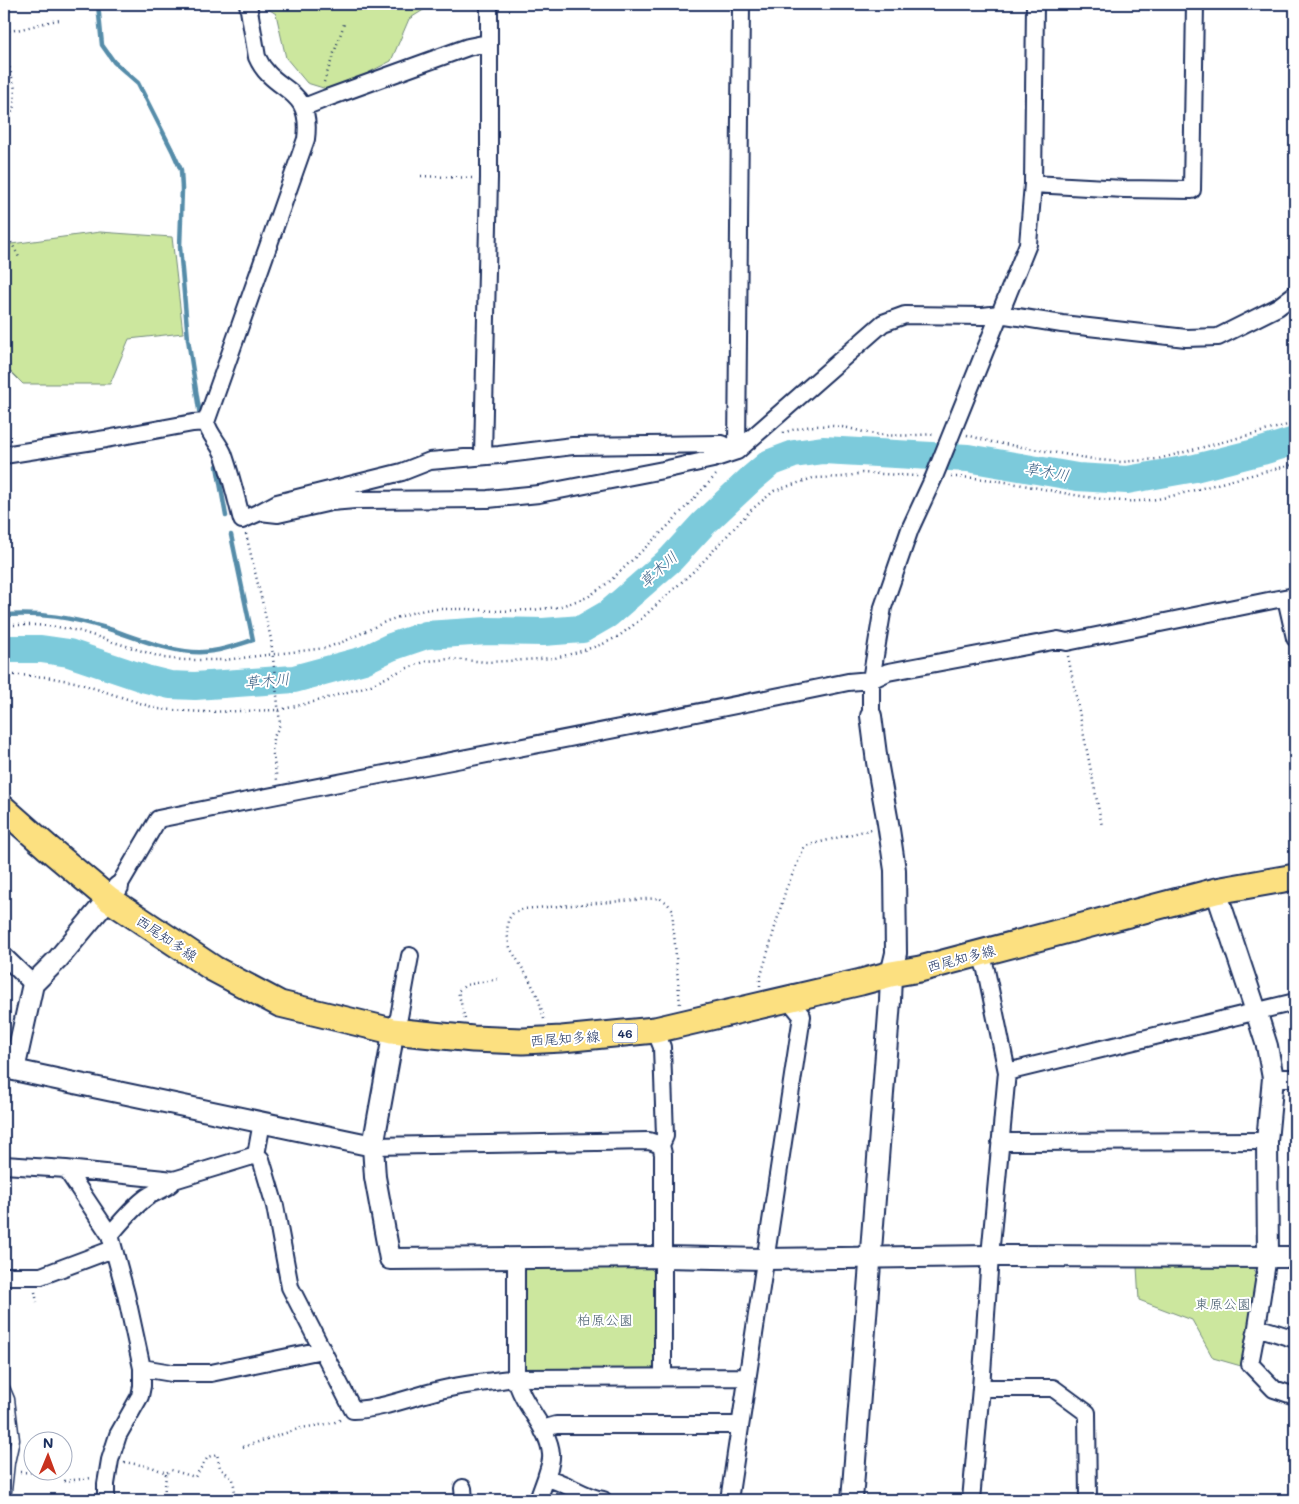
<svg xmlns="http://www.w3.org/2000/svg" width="1299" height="1504" font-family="Mali,'Klee One',sans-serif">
	<rect width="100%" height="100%" fill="#fff"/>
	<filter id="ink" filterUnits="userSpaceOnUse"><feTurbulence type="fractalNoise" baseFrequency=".02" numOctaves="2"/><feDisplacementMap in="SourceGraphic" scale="10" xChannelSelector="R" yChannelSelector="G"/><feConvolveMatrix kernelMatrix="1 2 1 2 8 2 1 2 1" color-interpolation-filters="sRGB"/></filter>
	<g filter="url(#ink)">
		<!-- green -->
		<path fill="#cce79e" stroke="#748b7e" d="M 261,4 L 428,4 L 425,9 L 409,19 L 391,61 L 333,91 L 307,83 L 286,58 L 276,14 Z
			M 100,232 L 172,237 L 183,333 L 129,339 L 110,384 L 23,384 L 4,365 L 4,245 Z
			M 644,1262 L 658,1276 L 663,1377 L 520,1372 L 521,1267 Z
			M 1137,1267 L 1254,1267 L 1262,1333 L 1255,1370 L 1213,1358 L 1192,1320 L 1139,1300 Z"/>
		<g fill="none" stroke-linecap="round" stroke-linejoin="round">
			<!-- stream -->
			<path stroke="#558ca9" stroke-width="4.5" d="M 98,4 L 102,45 L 114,62 L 138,83 L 173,152 L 181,170 L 182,189 L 180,247 L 188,339 L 200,416
				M 217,466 L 226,516
				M 4,612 L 4,615 C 43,613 69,617 106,628 C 138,638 179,657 213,651 C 226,649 240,644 253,640 L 231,535"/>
			<!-- river -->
			<path stroke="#7ccadb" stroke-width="28" d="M 4,649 L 41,649 L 69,653 L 146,679 L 170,685 L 195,686 L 294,679 L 364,660 L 391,647 L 426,635 L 487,631 L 543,632 L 582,629 L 608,614 L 671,559 L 703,524 L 751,479 L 770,463 L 794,454 L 823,450 L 968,458 L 1077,477 L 1127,480 L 1195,468 L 1262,451 L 1295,441"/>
			<!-- service casing -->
			<g stroke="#1b2f5e" stroke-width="11">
				<path id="service" d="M 4,1385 L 10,1399 L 15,1440 L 10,1463 L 6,1500"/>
			</g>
			<!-- minor casing -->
			<g stroke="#1b2f5e" stroke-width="20">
				<path id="minor" d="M 248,4 L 257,57 C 273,94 313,85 306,139 L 206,422 C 209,434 218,442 223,453 C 231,475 236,498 242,520 L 260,512 L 277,503 L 402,472 L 430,461 L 499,455 L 573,446 L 722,444 L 737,451
					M 304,107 L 327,98 L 468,47 L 488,43
					M 1033,184 L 1124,189 L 1192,190 L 1195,4
					M 737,451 L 741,4
					M 4,455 L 106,439 L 193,423 L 206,422
					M 483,456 L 489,178 L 489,4
					M 260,512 L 278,514 L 331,502 L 355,500 L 488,499 L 539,494 L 663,470 L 713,459 L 737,451 L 883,323 L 905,315 L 983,316 L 999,314 L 1062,324 L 1186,338 L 1218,337 L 1278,307 L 1295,294
					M 1286,598 L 1295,638
					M 871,716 L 871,680 L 883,607 L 910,529 L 934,477 L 1028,244 L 1033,184 L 1035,4
					M 118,887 L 158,819 C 388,772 619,730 848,682 L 871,680 L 888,672 L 1058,640 L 1067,642 L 1273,600 L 1295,596
					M 4,956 L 33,984
					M 655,1030 L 662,1047 L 665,1136 L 661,1145 L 663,1154 L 663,1377
					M 392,1031 L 399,1017 L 410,956
					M 1007,1072 L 1295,1002
					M 1273,1078 L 1295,1078
					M 1000,1142 L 1267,1141
					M 373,1146 L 649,1141 L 661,1145
					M 256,1155 L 261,1159 L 275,1206 L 290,1287 L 353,1410 C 382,1409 408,1398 436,1391 C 462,1384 490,1382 516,1378 C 522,1406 549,1427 551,1454 C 552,1462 548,1470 546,1478 C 566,1482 583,1497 603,1500
					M 256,1155 L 262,1122
					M 4,1165 L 66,1169 L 174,1180 L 256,1155
					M 66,1169 L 110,1235 L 126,1294 L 142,1368 L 142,1386 L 140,1396 L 118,1435 L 110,1460 L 106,1484 L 106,1500
					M 110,1235 C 121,1222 133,1207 147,1197 C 155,1191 168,1189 174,1180
					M 1268,1256 L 1257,1327 L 1295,1339
					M 516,1258 L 516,1378 L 747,1377
					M 4,1276 L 41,1276 L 113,1249
					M 1257,1327 L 1250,1364 L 1274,1389 L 1295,1396
					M 142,1368 L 172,1373 L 211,1373 L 322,1350
					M 981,1388 L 1053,1388 L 1087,1413 L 1088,1500
					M 543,1431 L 549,1427 L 556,1425 L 740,1425
					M 463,1488 L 464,1500
					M 538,1500 L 546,1478
					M 729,1500 L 802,1016 L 788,999
					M 971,1500 L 981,1388 L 990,1256 L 1007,1072 L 986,970 L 980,953"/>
			</g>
			<!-- tertiary casing -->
			<g stroke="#1b2f5e" stroke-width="24">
				<path id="tertiary" d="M 1216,891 L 1256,1011 L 1267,1046 L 1273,1078 L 1267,1141 L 1268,1256
					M 392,1031 L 391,1047 L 373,1146 L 375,1177 L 390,1259 L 663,1257 L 765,1259 L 990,1256 L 1295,1257
					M 4,1066 L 14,1070 L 70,1082 L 373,1146
					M 14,1070 L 33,984 L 58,959 L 118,887
					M 852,1500 L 890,1001 L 891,974 L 896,953 L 895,870 L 888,823 L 877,762 L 871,716"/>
			</g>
			<!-- primary casing -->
			<g stroke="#1b2f5e" stroke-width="29">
				<path id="primary" d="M 4,809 L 47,847 L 109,899 L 214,969 L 280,1004 L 392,1031 L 473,1039 L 523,1041 L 562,1039 L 655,1030 L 861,982 L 891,974 L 920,969 L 1216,891 L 1295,877"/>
			</g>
			<!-- path -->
			<path stroke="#1b2f5e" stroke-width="2.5" stroke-dasharray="1 4" stroke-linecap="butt" d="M 4,23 L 5,50 L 15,89 L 14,106 L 4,134
				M 4,31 C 23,31 41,22 60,20
				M 324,82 L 344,24
				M 421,176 L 474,178
				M 4,229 L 20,259
				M 783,433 C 804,425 827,424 848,428 C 857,430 866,433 874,434 C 895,437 916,435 936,434
				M 967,435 L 992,442 L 1099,460 L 1121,462 L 1158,459 L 1295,423
				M 951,477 C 1009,477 1066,498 1124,501 C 1154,503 1182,493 1210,486 C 1239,478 1267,471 1295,464
				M 246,534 L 271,639 L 280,724 L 273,739 L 272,748 L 277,780
				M 4,625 L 35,625 L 58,627 L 79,631 L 164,658 L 183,660 L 224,660 L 326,648 L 345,641 L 387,621 L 411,613 L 430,609 L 467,609 L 494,611 L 532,610 L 558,607 L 588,597 L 609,582 L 667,527 L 717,474
				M 1068,656 L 1102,826
				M 4,675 L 19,675 L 46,677 L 75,682 L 158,709 L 202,712 L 279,710 L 317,701 L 371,685 L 402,670 L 427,661 L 450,659 L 488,662 L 508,661 L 555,658 L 578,652 L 603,644 L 619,636 L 640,620 L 697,568 L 750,511 L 774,491 L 813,478 L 844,477 L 862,473 L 918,476
				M 760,986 L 760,979 L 786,889 L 805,846 L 872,829
				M 465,1019 L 458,991 L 466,985 L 498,979
				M 544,1019 L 538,997 L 529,979 L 510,948 L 507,933 L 508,920 L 513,913 L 523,909 L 659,898 L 666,902 L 672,909 L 680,1005
				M 35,1292 L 37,1302
				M 243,1447 L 301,1428 L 333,1423 L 342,1419
				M 124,1462 L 152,1467 L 166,1473 L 171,1470 L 195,1477 L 208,1457 L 217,1454 L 220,1468 L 233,1479 L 236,1500
				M 20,1472 L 51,1473
				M 64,1481 L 92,1478
				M 164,1500 L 166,1473"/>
			<!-- service -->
			<use href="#service" stroke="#fff" stroke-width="8"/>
			<!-- minor -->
			<use href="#minor" stroke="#fff" stroke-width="16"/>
			<!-- tertiary -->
			<use href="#tertiary" stroke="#fff" stroke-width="20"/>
			<!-- primary -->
			<use href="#primary" stroke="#fce080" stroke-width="25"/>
		</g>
	</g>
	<g text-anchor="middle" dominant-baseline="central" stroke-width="4" stroke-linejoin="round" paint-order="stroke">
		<!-- shield labels -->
		<rect fill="#fff" stroke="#5f6d8e" stroke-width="1" x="612.5" y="1023.5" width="25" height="19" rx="4"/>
		<g font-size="12" font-weight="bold" fill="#1b2f5e">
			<text x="625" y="1033">46</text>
		</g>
		<!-- street labels -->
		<g font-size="14" fill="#1b2f5e" stroke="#fff">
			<text transform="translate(167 938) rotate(34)">西尾知多線</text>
			<text transform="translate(961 958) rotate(-15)">西尾知多線</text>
			<text transform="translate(565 1038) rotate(-4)">西尾知多線</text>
		</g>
		<!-- park labels -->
		<g font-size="14" fill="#475d6e" stroke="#fff">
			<text x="1223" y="1303">東原公園</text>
			<text x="605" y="1319">柏原公園</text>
		</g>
		<!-- water labels -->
		<g font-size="15" font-style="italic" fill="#385e84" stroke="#fff">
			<text transform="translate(1047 471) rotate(10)">草木川</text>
			<text transform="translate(658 569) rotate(-42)">草木川</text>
			<text transform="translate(267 680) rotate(-5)">草木川</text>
		</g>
	</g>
	<!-- margin -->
	<rect width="1299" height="1504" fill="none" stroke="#fff" stroke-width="20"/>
	<rect x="10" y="10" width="1279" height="1484" fill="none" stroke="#1b2f5e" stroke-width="2" filter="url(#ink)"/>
	<!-- north arrow -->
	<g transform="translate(48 1456) rotate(1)"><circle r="24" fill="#ffffff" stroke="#a4acbf"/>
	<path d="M0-4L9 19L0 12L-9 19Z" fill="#c8321e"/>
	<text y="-8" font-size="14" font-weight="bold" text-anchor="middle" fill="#1b2f5e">N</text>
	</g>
</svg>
